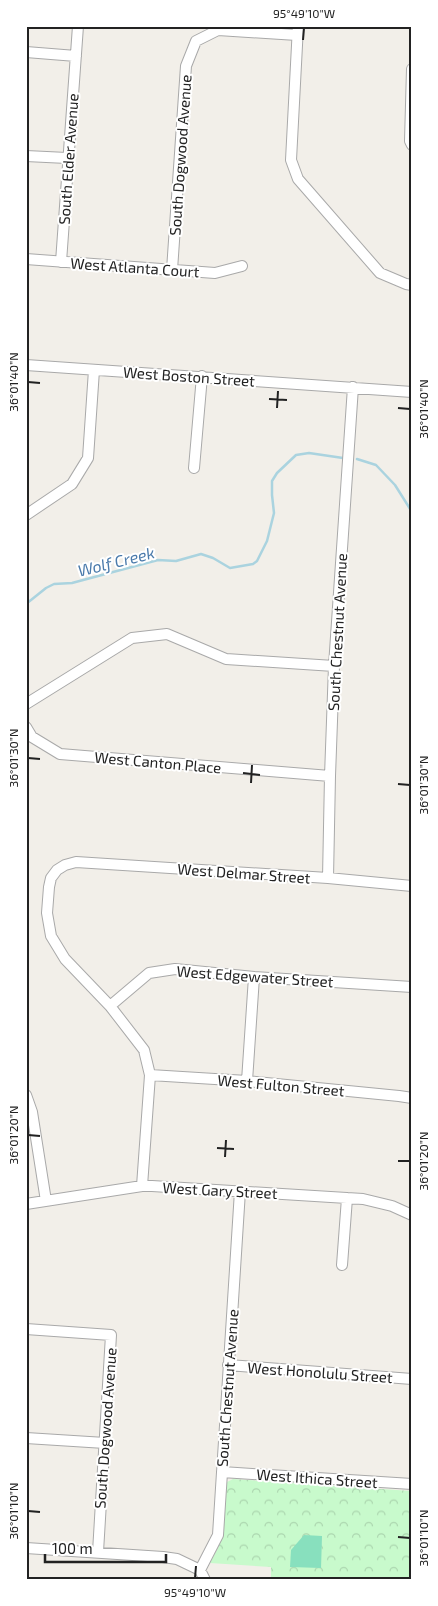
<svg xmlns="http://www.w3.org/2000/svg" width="438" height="1606" font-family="'Exo 2',sans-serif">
	<defs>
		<pattern id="park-crowns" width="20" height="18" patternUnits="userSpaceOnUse" patternTransform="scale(1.25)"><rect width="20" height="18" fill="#c8facc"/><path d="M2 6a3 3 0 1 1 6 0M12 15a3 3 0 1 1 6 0" fill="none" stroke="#acd6af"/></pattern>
	</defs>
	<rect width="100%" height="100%" fill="#f2efe9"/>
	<!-- park -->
	<path fill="url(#park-crowns)" d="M 233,1479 L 412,1491 L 412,1580 L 271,1580 L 271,1567 L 210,1563 L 218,1548 L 221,1540 L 226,1485 L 227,1482 Z"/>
	<!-- pitch -->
	<path fill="#88e0be" d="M 304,1535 L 322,1536 L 321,1568 L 290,1567 L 291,1550 Z"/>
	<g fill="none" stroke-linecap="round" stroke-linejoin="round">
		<!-- stream -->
		<path stroke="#aad3df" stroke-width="2.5" d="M 357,459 L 376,465 L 395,485 L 412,512
			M 26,604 L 46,588 L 54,584 L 72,583 L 158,560 L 176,561 L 201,554 L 213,558 L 230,568 L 253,564 L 257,561 L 267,541 L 274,513 L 272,495 L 272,481 L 277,473 L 296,455 L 309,453 L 343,458"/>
		<!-- minor casing -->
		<g stroke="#a9a9a9" stroke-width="12">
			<path id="minor" d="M 298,26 L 291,160 L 298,179 L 380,273 L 406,284 L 412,285
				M 26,52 L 76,56
				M 412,69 L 410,141 L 412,145
				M 26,156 L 67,158
				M 26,259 L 215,273 L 242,266
				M 61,262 L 78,26
				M 172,270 L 186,66 L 196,41 L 218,30 L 297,35
				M 26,365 L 412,392
				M 194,468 L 202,376
				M 26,515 L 72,484 L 88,458 L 94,370
				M 26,704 L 132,638 L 167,634 L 226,659 L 334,666
				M 26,727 L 32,737 L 60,754 L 330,776
				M 328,878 L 330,776 L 334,666 L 353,387
				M 110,1006 L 149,973 L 175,969 L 254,977 L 412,987
				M 150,1075 L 247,1081 L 399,1096 L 412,1098
				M 247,1081 L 254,977
				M 26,1095 L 32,1112 L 46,1201
				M 142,1186 L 150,1075 L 144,1050 L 110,1006 L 65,959 L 51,936 L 47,913 L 49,887 L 51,878 L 57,870 L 65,865 L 76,862 L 328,878 L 412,886
				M 26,1204 L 142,1186 L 152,1186 L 363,1199 L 392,1206 L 412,1215
				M 342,1265 L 347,1198
				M 26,1329 L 111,1335 L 98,1552
				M 228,1365 L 412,1379
				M 26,1438 L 105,1443
				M 222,1472 L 412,1484
				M 26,1548 L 163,1557 L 177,1559 L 200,1570
				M 205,1580 L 200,1570 L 218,1535 L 240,1191"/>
		</g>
		<!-- minor -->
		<use href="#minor" stroke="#fff" stroke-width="10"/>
	</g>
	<!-- ticks -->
	<path fill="none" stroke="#222" stroke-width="2" d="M 303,40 L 304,28M 28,382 L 40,383M 269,399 L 287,400M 277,408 L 278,391M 398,408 L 410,409M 28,758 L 40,759M 243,773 L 260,775M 251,783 L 252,765M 398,784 L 410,785M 28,1135 L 40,1136M 217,1148 L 234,1149M 225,1157 L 226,1140M 398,1161 L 410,1161M 28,1511 L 40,1512M 398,1537 L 410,1538M 195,1578 L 196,1566"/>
	<g text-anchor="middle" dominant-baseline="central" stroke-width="4" stroke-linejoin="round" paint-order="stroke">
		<!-- street labels -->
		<g font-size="15" fill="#222" stroke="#fff">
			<text transform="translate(180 155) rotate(-86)">South Dogwood Avenue</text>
			<text transform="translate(68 159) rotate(-86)">South Elder Avenue</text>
			<text transform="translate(135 267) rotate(4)">West Atlanta Court</text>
			<text transform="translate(189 376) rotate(4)">West Boston Street</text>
			<text transform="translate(337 632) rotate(-87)">South Chestnut Avenue</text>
			<text transform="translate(158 762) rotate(5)">West Canton Place</text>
			<text transform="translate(244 873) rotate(4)">West Delmar Street</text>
			<text transform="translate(255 976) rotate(4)">West Edgewater Street</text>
			<text transform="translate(281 1085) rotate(5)">West Fulton Street</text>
			<text transform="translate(220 1190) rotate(3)">West Gary Street</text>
			<text transform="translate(320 1372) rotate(4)">West Honolulu Street</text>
			<text transform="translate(227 1388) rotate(-86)">South Chestnut Avenue</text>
			<text transform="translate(105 1428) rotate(-86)">South Dogwood Avenue</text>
			<text transform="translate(317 1478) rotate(4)">West Ithica Street</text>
		</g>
		<!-- water labels -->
		<g font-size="16" font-style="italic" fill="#4a7aab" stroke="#fff">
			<text transform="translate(116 561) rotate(-14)">Wolf Creek</text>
		</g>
	</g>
	<!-- border -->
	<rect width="438" height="1606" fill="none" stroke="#ffffff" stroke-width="55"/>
	<!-- scale -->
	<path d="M45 1554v8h121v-8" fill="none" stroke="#222222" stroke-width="2.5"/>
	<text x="52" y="1554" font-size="15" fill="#222222" stroke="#ffffff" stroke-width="4" paint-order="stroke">100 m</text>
	<rect x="28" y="28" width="382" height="1550" fill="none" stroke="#222" stroke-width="2"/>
	<g font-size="12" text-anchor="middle" fill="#222">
		<text x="304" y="18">95°49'10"W</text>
		<text transform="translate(14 382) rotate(-90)" y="4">36°01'40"N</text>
		<text transform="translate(424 409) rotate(-90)" y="4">36°01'40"N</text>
		<text transform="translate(14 758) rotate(-90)" y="4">36°01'30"N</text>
		<text transform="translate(424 785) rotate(-90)" y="4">36°01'30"N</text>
		<text transform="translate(14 1135) rotate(-90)" y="4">36°01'20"N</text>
		<text transform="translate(424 1161) rotate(-90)" y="4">36°01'20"N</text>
		<text transform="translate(14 1511) rotate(-90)" y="4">36°01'10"N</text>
		<text transform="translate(424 1538) rotate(-90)" y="4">36°01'10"N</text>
		<text x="195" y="1597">95°49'10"W</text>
	</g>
</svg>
